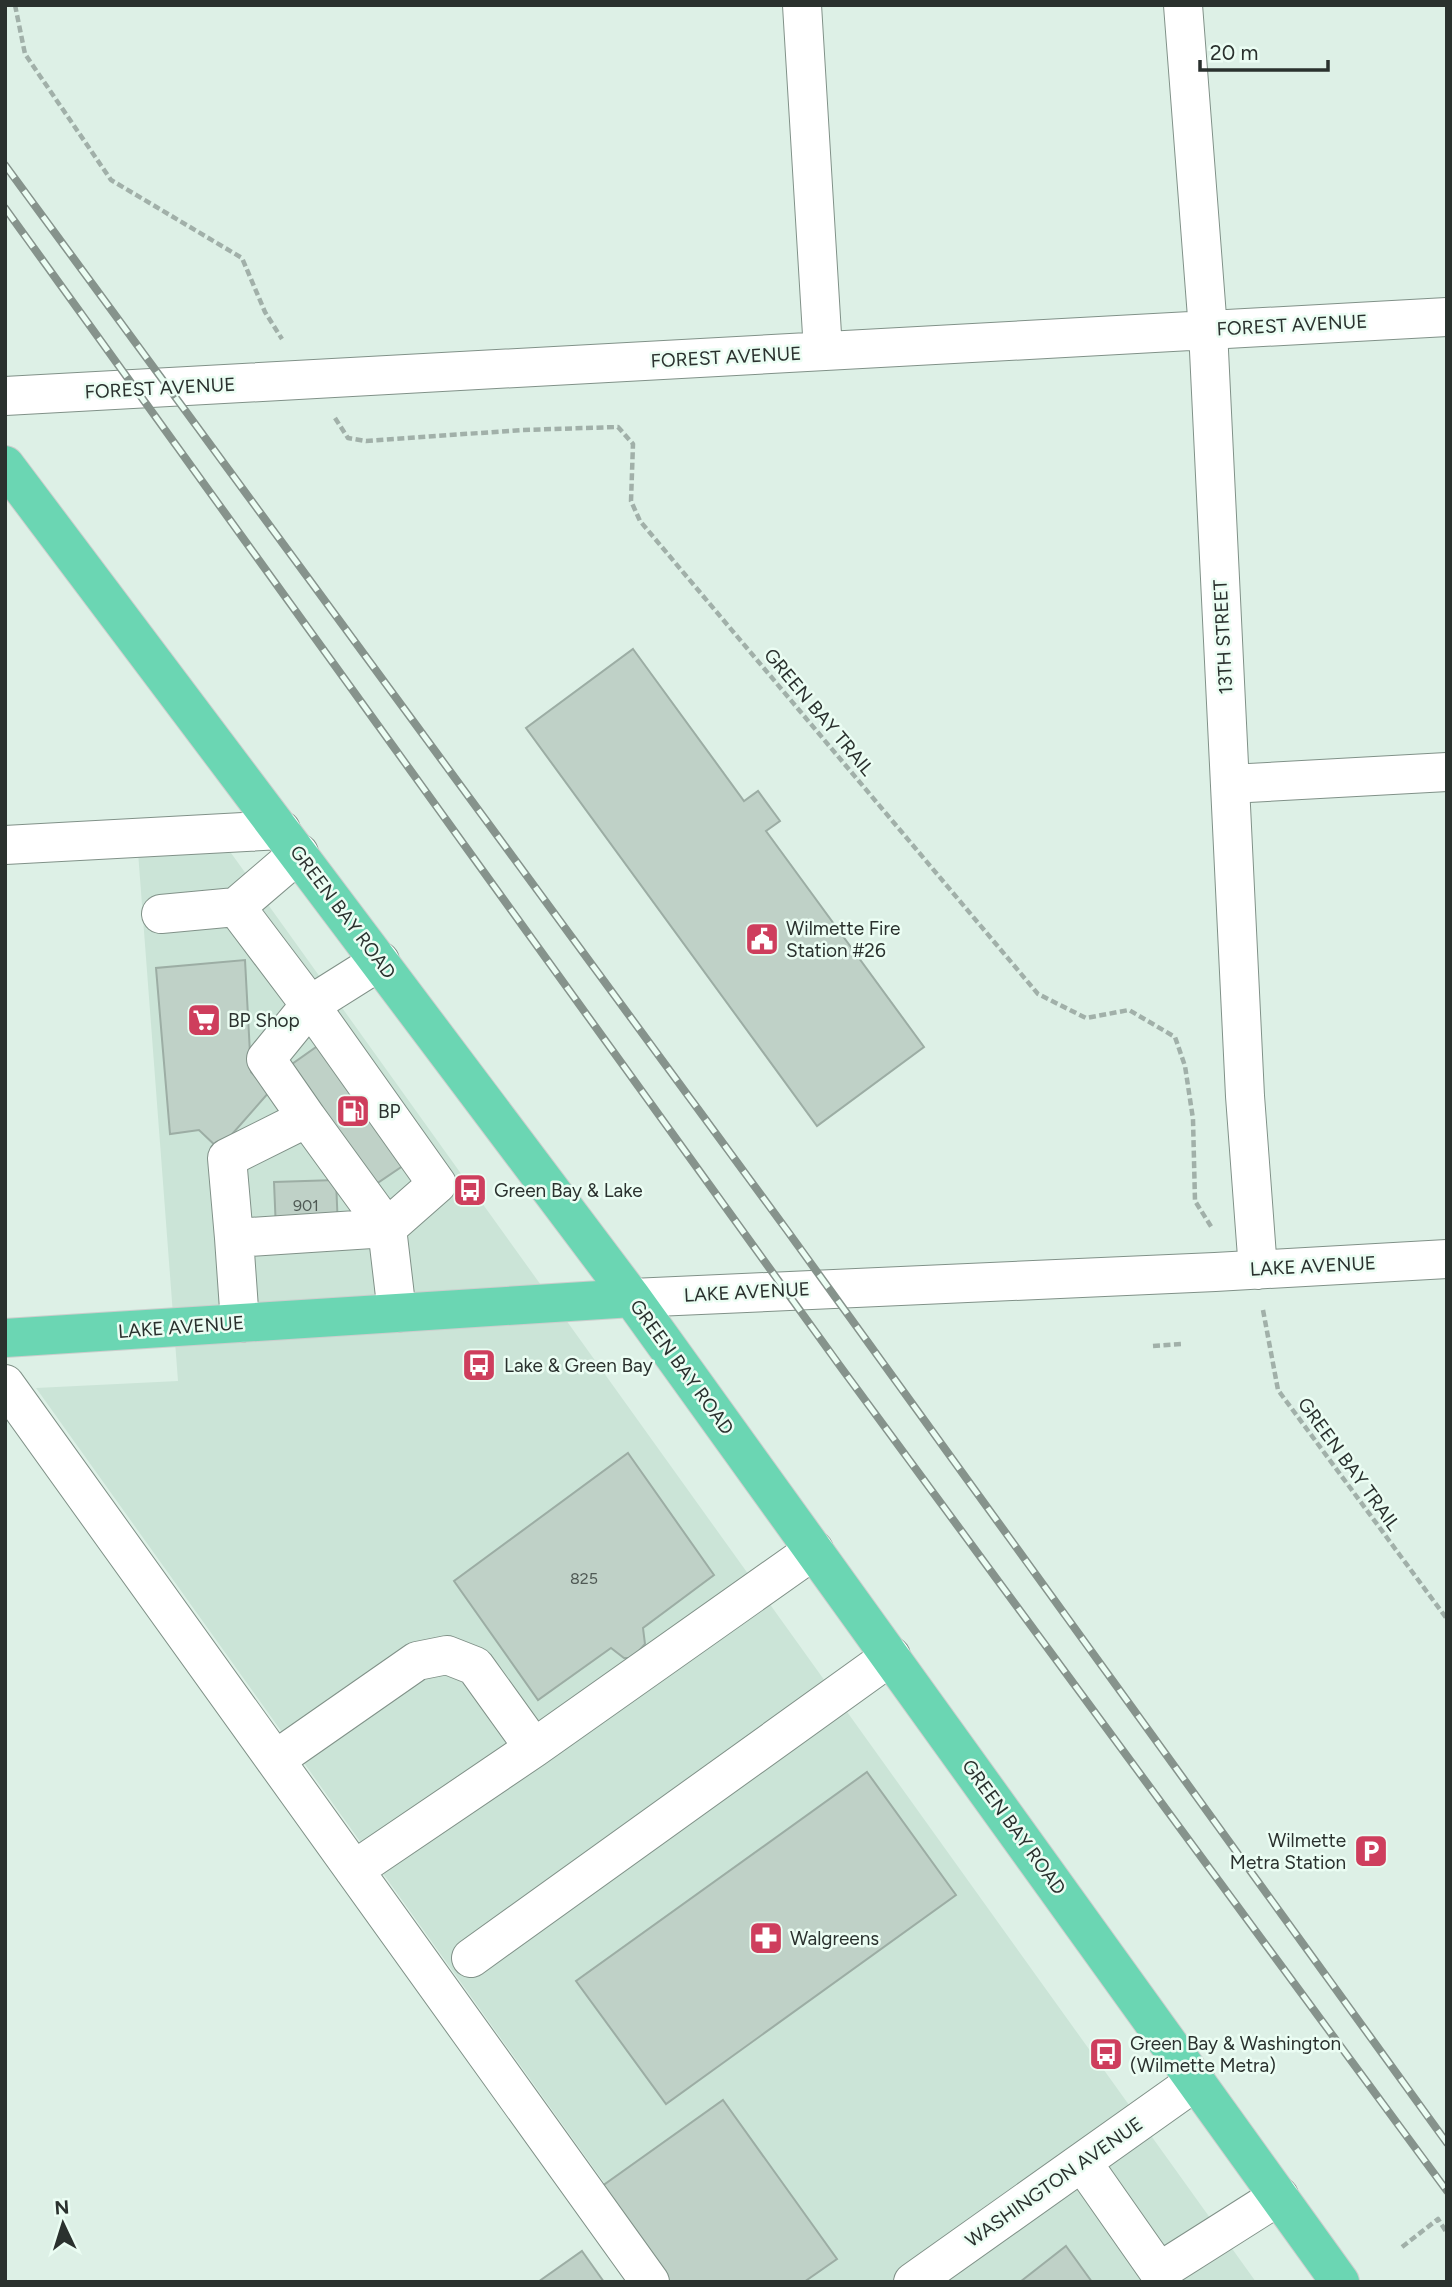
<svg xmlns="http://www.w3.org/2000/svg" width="1452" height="2287" font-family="Figtree,sans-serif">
	<rect width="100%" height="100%" fill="#ddf0e6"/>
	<!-- built -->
	<path fill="#cbe4d7" d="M 226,846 L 1256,2282 L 675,2282 L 36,1388 L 178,1381 L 138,852 Z"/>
	<!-- building -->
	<path fill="#bfd1c7" stroke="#9cada4" stroke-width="2" d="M 633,649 L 744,801 L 758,791 L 780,821 L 766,831 L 924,1047 L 817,1126 L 526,728 Z
		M 245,960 L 251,1072 L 270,1091 L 219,1149 L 199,1130 L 170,1134 L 156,968 Z
		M 329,1038 L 413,1159 L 376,1184 L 292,1064 Z
		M 336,1180 L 338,1228 L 276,1230 L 274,1182 Z
		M 628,1453 L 714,1575 L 643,1628 L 645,1644 L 633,1658 L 624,1658 L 611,1648 L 538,1700 L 454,1581 Z
		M 867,1772 L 956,1895 L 666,2104 L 576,1981 Z
		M 723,2100 L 837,2259 L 804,2282 L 665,2282 L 598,2189 Z
		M 1066,2246 L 1092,2282 L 1020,2282 Z
		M 582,2251 L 604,2282 L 538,2282 Z"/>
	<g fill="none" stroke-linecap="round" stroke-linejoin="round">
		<!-- minor casing -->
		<g stroke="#809188" stroke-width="40">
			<path id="minor" d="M 802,5 L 823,351
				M 1183,5 L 1208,330 L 1245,1096 L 1258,1270
				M 5,396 L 1447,317
				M 1230,784 L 1447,772
				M 5,845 L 281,830
				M 236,907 L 310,1005 L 437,1184 L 387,1228 L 234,1238 L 227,1158 L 307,1118 L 266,1059 L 310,1005 L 380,961
				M 161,914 L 236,907 L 299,853
				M 307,1118 L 387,1228 L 397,1313
				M 234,1238 L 240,1323
				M 632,1298 L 1215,1272 L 1447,1259
				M 5,1384 L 650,2282
				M 275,1760 L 417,1661 L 447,1655 L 475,1666 L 534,1748
				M 354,1870 L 534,1748 L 814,1550
				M 471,1958 L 891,1656
				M 1082,2162 L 1159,2272 L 1279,2196
				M 913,2282 L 1196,2081"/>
		</g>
		<!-- major casing -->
		<g stroke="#cccecd" stroke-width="40">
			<path id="major" d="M 5,465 L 632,1298 L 1340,2282
				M 5,1338 L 632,1298"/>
		</g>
		<!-- path -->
		<path stroke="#a1b0a9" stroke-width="4.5" stroke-dasharray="7 3.5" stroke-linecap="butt" d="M 15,5 L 25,54 L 111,180 L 242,258 L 265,312 L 282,339
			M 335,418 L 348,438 L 366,441 L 522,430 L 618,427 L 633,444 L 631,501 L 640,521 L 1038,994 L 1086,1018 L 1129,1010 L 1175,1037 L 1185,1066 L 1193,1119 L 1195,1201 L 1212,1228
			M 1263,1310 L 1278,1390 L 1447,1619
			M 1153,1346 L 1182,1344
			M 1402,2247 L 1438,2219 L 1447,2233"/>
		<!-- minor -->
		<use href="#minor" stroke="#fff" stroke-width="38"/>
		<!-- major -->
		<use href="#major" stroke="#6bd6b3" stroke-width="38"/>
		<!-- rail casing -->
		<g stroke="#86938c" stroke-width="8">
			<path id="rail" d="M 5,165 L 786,1229 L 1447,2143
				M 5,208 L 840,1366 L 1447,2191"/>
		</g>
		<!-- rail -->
		<use href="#rail" stroke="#ebfdf3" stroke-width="5" stroke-dasharray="16" stroke-linecap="butt"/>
	</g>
	<!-- icons -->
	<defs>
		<g id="civic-square" transform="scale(1.75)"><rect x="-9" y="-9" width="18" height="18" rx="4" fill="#ce3e5d" stroke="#ebfdf3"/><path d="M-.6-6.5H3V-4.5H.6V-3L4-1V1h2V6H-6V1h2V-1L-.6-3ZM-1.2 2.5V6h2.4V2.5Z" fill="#fff"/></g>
		<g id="supermarket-square" transform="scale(1.75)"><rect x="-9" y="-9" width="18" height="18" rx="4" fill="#ce3e5d" stroke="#ebfdf3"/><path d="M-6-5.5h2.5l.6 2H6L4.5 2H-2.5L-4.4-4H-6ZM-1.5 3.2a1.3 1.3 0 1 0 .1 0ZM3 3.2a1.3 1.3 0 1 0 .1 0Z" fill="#fff"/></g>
		<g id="fuel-square" transform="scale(1.75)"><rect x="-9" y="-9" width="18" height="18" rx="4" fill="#ce3e5d" stroke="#ebfdf3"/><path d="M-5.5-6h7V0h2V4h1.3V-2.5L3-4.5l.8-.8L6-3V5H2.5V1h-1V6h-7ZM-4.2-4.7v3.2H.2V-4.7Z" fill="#fff"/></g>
		<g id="bus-square" transform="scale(1.75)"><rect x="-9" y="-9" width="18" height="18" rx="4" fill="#ce3e5d" stroke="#ebfdf3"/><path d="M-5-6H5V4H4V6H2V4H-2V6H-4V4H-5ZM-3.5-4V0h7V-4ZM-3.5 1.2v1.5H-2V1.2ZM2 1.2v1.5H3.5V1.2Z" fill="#fff"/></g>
		<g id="parking-square" transform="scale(1.75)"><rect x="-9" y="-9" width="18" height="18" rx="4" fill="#ce3e5d" stroke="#ebfdf3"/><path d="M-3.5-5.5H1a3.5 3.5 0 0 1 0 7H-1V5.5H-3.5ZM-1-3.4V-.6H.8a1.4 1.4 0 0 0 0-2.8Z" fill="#fff"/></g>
		<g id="pharmacy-square" transform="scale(1.75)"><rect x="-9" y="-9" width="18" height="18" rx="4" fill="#ce3e5d" stroke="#ebfdf3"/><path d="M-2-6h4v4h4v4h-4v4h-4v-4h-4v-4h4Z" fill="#fff"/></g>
	</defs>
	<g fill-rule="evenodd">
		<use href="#civic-square" x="762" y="939"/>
		<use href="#supermarket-square" x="204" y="1020"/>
		<use href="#fuel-square" x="353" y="1111"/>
		<use href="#bus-square" x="470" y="1190"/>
		<use href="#bus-square" x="479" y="1365"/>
		<use href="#parking-square" x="1371" y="1851"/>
		<use href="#pharmacy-square" x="766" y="1938"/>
		<use href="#bus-square" x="1106" y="2054"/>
	</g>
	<g text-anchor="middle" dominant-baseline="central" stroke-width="5" stroke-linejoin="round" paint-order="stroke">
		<!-- number labels -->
		<g font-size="16" fill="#4f5954">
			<text x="306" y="1205">901</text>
			<text x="584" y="1578">825</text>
		</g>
		<!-- street labels -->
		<g font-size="19" fill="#2a312e" stroke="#ebfdf3">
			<text transform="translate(1292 325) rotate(-3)">FOREST AVENUE</text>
			<text transform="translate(726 357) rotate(-3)">FOREST AVENUE</text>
			<text transform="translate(160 388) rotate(-3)">FOREST AVENUE</text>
			<text transform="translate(1223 637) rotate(-93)">13TH STREET</text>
			<text transform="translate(819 712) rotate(50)">GREEN BAY TRAIL</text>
			<text transform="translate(343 912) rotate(53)">GREEN BAY ROAD</text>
			<text transform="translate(1313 1266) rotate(-3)">LAKE AVENUE</text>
			<text transform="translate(747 1292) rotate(-3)">LAKE AVENUE</text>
			<text transform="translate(181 1327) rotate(-4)">LAKE AVENUE</text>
			<text transform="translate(682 1367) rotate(54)">GREEN BAY ROAD</text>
			<text transform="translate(1349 1464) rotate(54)">GREEN BAY TRAIL</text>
			<text transform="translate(1014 1827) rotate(54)">GREEN BAY ROAD</text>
			<text transform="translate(1054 2182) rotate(-35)">WASHINGTON AVENUE</text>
		</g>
		<!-- poi labels -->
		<g font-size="19" fill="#2a312e" stroke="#ebfdf3" text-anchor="start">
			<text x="786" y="928">Wilmette Fire<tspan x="786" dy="22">Station #26</tspan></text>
			<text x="228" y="1020">BP Shop</text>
			<text x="378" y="1111">BP</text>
			<text x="494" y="1190">Green Bay &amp; Lake</text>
			<text x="504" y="1365">Lake &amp; Green Bay</text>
			<text x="1346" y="1840" text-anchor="end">Wilmette<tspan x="1346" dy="22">Metra Station</tspan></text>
			<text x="790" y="1938">Walgreens</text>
			<text x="1130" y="2043">Green Bay &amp; Washington<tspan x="1130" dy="22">(Wilmette Metra)</tspan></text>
		</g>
	</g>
	<!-- border -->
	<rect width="1452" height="2287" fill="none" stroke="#2a312e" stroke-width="14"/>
	<!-- north arrow -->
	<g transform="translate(63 2224) rotate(356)" stroke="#ebfdf3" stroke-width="5" paint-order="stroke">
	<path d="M0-5L12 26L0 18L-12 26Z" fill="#2a312e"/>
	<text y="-10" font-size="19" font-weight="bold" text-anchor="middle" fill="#2a312e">N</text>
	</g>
	<!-- scale -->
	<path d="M1200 60v10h128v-10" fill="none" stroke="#2a312e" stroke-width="3.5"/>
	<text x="1210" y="60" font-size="21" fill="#2a312e" stroke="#ebfdf3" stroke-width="5" paint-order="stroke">20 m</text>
</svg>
